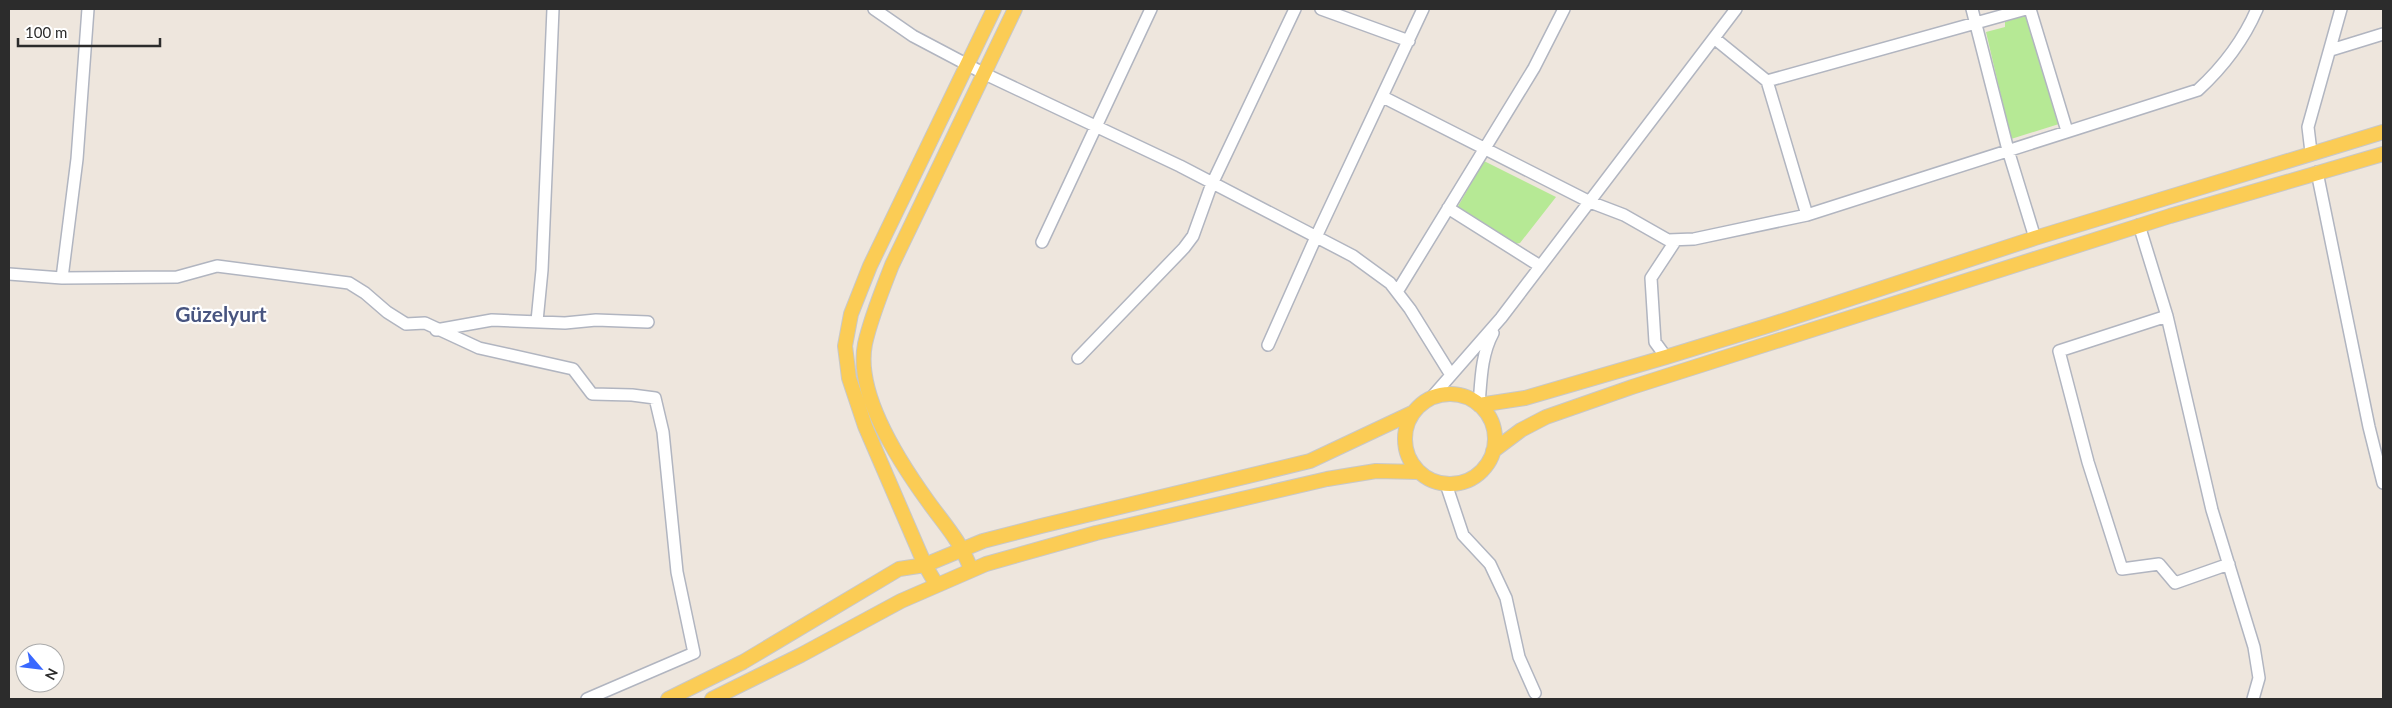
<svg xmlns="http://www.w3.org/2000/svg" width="2392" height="708" font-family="Lato,sans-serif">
	<rect width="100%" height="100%" fill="#eee6dd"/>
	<!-- green -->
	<path fill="#b6e995" d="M 2025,15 L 2059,124 L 2011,139 L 1986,32 L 2005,27 L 2005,22 Z
		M 1484,161 L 1556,197 L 1520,243 L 1515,244 L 1457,208 Z"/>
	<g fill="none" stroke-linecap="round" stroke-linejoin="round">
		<!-- minor casing -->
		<g stroke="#b1b5c0" stroke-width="14">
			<path id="minor" d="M 874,9 L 913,36 L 985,74 L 1180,166 L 1353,256 L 1390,283 L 1410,309 L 1451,375
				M 1321,9 L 1409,41
				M 1972,9 L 2008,150 L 2035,238
				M 2030,9 L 2067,131
				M 1714,38 L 1767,81 L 1807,215
				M 2331,50 L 2383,34
				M 1767,81 L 2026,9
				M 1383,97 L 1590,202 L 1624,215 L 1668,240 L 1694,239 L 1807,215 L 2198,90 C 2222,68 2244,39 2257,9
				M 2311,152 L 2308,127 L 2341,9
				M 2317,172 L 2369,427 L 2383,483
				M 1448,208 L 1540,266
				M 2139,225 L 2167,316 L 2212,510 L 2254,647 L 2259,678 L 2253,699
				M 1042,242 L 1151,9
				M 9,274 L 62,278 L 177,277 L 217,266 L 349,283 L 365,293 L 387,312 L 406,324 L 425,323 L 479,348 L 573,369 L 592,394 L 632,395 L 655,398 L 663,432 L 677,572 L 694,653 L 587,699
				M 62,278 L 77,159 L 88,9
				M 1397,292 L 1534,68 L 1564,9
				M 2167,316 L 2059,351 L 2088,462 L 2122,569 L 2159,564 L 2175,583 L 2229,564
				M 537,321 L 542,270 L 553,9
				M 436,330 L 492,320 L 565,323 L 596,320 L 648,322
				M 1268,345 L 1316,237 L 1423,9
				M 1666,357 L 1655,342 L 1651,278 L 1676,240
				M 1078,358 L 1184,248 L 1193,236 L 1211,186 L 1295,9
				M 1431,398 L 1501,318 L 1736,9
				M 1479,405 C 1481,381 1481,355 1493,333
				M 1446,484 L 1463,535 L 1490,564 L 1506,598 L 1519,657 L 1535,693"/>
		</g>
		<!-- major casing -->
		<g stroke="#c8c8c8" stroke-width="16">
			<path id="major" d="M1405 439a45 45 0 1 1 90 0a45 45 0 1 1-90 0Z
				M 1479,405 L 1525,398 L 1666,357 L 1770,325 L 2035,238 L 2383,132
				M 1493,451 L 1521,430 L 1546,417 L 1632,387 L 2170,216 L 2383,154
				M 971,570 C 961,541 944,524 927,500 C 899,461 855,394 865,344 C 871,317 882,291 892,265 L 1015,9
				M 936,584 L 925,565 L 865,426 L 849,378 L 845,346 L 851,314 L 870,266 L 994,9
				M 668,699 L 743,662 L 899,569 L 925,565 L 983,541 L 1041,526 L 1310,461 L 1414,412
				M 712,699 L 801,655 L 901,601 L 986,564 L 1096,533 L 1327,479 L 1376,471 L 1419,472"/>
		</g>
		<!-- minor -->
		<use href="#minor" stroke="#fff" stroke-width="11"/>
		<!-- major -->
		<use href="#major" stroke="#fbcc55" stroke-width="14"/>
	</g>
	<g text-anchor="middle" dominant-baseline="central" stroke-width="4.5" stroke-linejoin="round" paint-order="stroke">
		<!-- district labels -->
		<g font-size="21" font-weight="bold" fill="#485580" stroke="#fff">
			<text x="221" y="313">Güzelyurt</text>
		</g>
	</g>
	<!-- border -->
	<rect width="2392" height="708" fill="none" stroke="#2c2c2c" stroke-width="20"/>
	<!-- north arrow -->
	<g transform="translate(40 668) rotate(118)"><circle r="24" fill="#ffffff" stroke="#ababab"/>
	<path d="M0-4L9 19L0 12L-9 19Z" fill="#3968ff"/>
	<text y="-8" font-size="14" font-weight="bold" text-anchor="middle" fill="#2c2c2c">N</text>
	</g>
	<!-- scale -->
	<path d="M18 38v8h142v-8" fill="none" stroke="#2c2c2c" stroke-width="2.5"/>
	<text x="25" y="38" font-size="15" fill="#2c2c2c" stroke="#ffffff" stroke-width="4" paint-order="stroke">100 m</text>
</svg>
